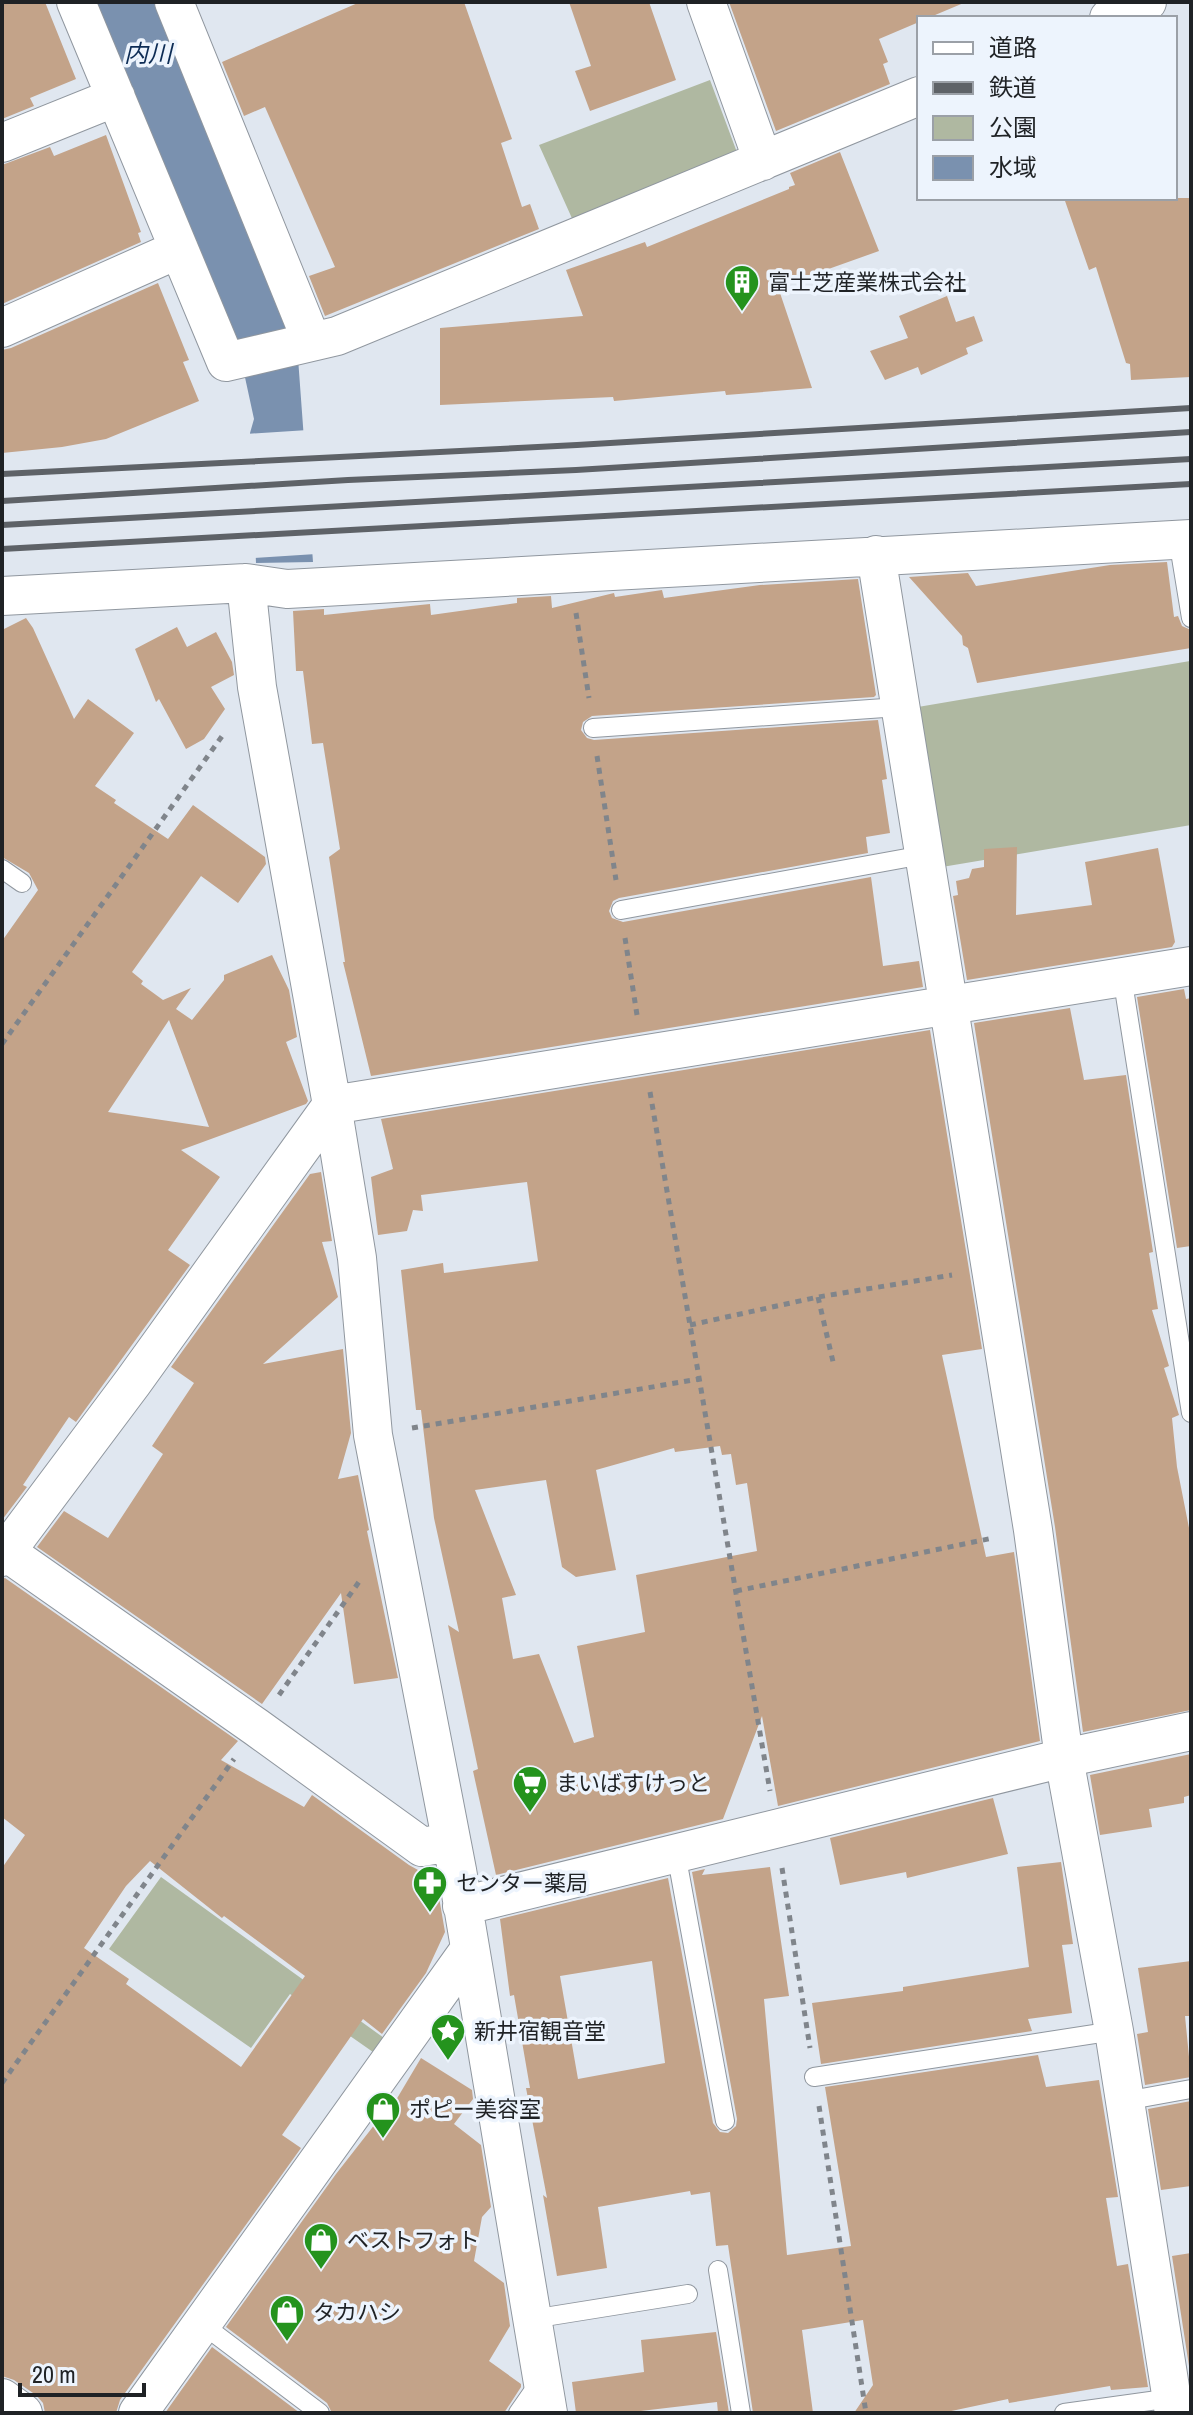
<svg xmlns="http://www.w3.org/2000/svg" width="1193" height="2415" font-family="'Archivo Narrow','Noto Sans JP',sans-serif">
	<rect width="100%" height="100%" fill="#e0e7f0"/>
	<!-- green -->
	<path fill="#afb8a1" d="M 710,80 L 738,155 L 575,225 L 539,145 Z
		M 1190,661 L 1191,825 L 936,868 L 912,708 Z
		M 161,1877 L 384,2038 L 373,2052 L 290,1994 L 251,2048 L 109,1949 Z"/>
	<!-- water -->
	<path fill="#7a91af" d="M 91,2 L 163,2 L 298,358 L 313,562 L 256,563 L 250,433 L 254,419 L 238,345 Z"/>
	<!-- pier -->
	<path fill="#e0e7f0" d="M 308,430 L 316,554 L 252,558 L 246,434 Z"/>
	<!-- building -->
	<path fill="#c3a389" fill-rule="evenodd" d="M 2,2 L 45,2 L 76,79 L 30,98 L 34,106 L 2,119 Z
		M 360,2 L 464,2 L 512,139 L 501,143 L 522,207 L 530,204 L 539,229 L 325,316 L 309,276 L 335,267 L 265,107 L 244,116 L 222,62 Z
		M 569,2 L 649,2 L 676,80 L 590,111 L 575,71 L 591,66 Z
		M 729,2 L 966,2 L 928,18 L 919,18 L 919,22 L 879,39 L 888,62 L 883,64 L 890,84 L 776,131 Z
		M 106,135 L 141,232 L 138,233 L 141,242 L 2,304 L 2,165 L 50,147 L 54,156 Z
		M 840,152 L 879,251 L 778,287 L 812,388 L 726,395 L 725,391 L 614,401 L 613,397 L 440,405 L 440,328 L 583,316 L 566,270 L 645,242 L 647,247 L 789,189 L 789,187 L 795,185 L 790,173 Z
		M 1064,198 L 1191,198 L 1191,377 L 1131,380 L 1130,364 L 1126,363 L 1096,267 L 1089,270 Z
		M 158,283 L 189,360 L 183,362 L 199,401 L 106,439 L 62,447 L 2,453 L 2,350 L 11,348 Z
		M 947,296 L 956,322 L 974,316 L 983,341 L 966,348 L 968,354 L 921,375 L 918,367 L 885,380 L 870,351 L 908,338 L 899,316 Z
		M 1167,562 L 1174,617 L 1178,616 L 1182,626 L 1191,630 L 1191,648 L 977,683 L 968,648 L 963,645 L 962,636 L 909,577 L 968,573 L 976,586 L 1110,565 Z
		M 858,579 L 876,695 L 874,697 L 592,716 L 583,722 L 581,730 L 587,738 L 594,740 L 878,720 L 887,779 L 882,780 L 890,833 L 866,837 L 868,853 L 619,898 L 613,901 L 609,911 L 612,918 L 623,922 L 871,877 L 883,966 L 919,961 L 923,987 L 371,1076 L 343,962 L 345,962 L 329,857 L 340,849 L 323,743 L 312,744 L 303,671 L 296,671 L 293,611 L 324,609 L 324,615 L 430,604 L 431,615 L 517,603 L 517,598 L 551,596 L 552,608 L 614,593 L 615,597 L 662,590 L 664,598 L 760,585 Z
		M 26,618 L 33,628 L 74,719 L 88,699 L 134,733 L 95,786 L 116,800 L 114,803 L 168,839 L 193,805 L 265,857 L 266,864 L 238,903 L 201,876 L 132,972 L 143,981 L 141,984 L 163,1000 L 191,988 L 176,1009 L 192,1020 L 224,980 L 224,975 L 272,955 L 289,990 L 297,1037 L 286,1042 L 308,1101 L 306,1104 L 181,1150 L 220,1177 L 168,1250 L 190,1265 L 76,1422 L 69,1417 L 23,1485 L 27,1487 L 2,1520 L 2,941 L 38,890 L 29,873 L 2,857 L 2,630 ZM 169,1020 L 209,1127 L 108,1112 Z
		M 177,627 L 187,647 L 216,632 L 232,662 L 234,675 L 211,687 L 225,709 L 204,739 L 186,749 L 159,699 L 156,702 L 135,649 Z
		M 1017,847 L 1016,915 L 1092,905 L 1085,862 L 1158,848 L 1175,942 L 1172,947 L 967,980 L 953,896 L 958,895 L 956,881 L 969,878 L 972,869 L 984,867 L 984,849 Z
		M 1184,989 L 1186,999 L 1191,998 L 1191,1246 L 1177,1248 L 1137,997 Z
		M 1070,1008 L 1084,1080 L 1126,1075 L 1153,1252 L 1149,1253 L 1158,1309 L 1152,1310 L 1169,1366 L 1164,1368 L 1179,1415 L 1172,1418 L 1177,1467 L 1191,1538 L 1191,1710 L 1083,1732 L 1055,1527 L 974,1023 Z
		M 930,1030 L 982,1349 L 942,1355 L 986,1557 L 1014,1552 L 1040,1741 L 778,1806 L 762,1716 L 723,1819 L 496,1875 L 473,1771 L 478,1769 L 448,1625 L 459,1632 L 434,1518 L 421,1410 L 416,1410 L 401,1270 L 443,1263 L 444,1273 L 538,1261 L 527,1182 L 421,1195 L 423,1211 L 413,1210 L 407,1231 L 378,1235 L 371,1177 L 393,1169 L 381,1119 ZM 720,1446 L 722,1455 L 731,1454 L 736,1485 L 747,1483 L 757,1551 L 636,1575 L 645,1632 L 577,1646 L 594,1737 L 574,1743 L 539,1654 L 513,1659 L 502,1598 L 516,1595 L 475,1490 L 546,1480 L 562,1567 L 576,1577 L 616,1570 L 596,1470 L 674,1448 L 675,1452 Z
		M 321,1172 L 332,1241 L 322,1242 L 338,1297 L 263,1364 L 343,1349 L 351,1433 L 338,1479 L 358,1475 L 369,1530 L 367,1531 L 398,1678 L 354,1684 L 341,1593 L 262,1704 L 37,1547 L 64,1511 L 108,1538 L 163,1454 L 152,1446 L 194,1383 L 171,1367 L 310,1174 Z
		M 5,1578 L 238,1741 L 221,1760 L 304,1807 L 312,1795 L 409,1865 L 436,1880 L 445,1932 L 426,1973 L 382,2034 L 363,2019 L 282,2135 L 301,2148 L 120,2400 L 116,2413 L 45,2413 L 43,2403 L 36,2395 L 14,2380 L 2,2376 L 2,1868 L 25,1835 L 2,1817 L 2,1579 ZM 150,1861 L 222,1918 L 224,1916 L 305,1976 L 241,2067 L 126,1984 L 129,1979 L 84,1948 L 126,1886 Z
		M 1191,1754 L 1191,1795 L 1184,1797 L 1184,1803 L 1149,1809 L 1152,1827 L 1100,1835 L 1090,1775 Z
		M 993,1798 L 1008,1854 L 907,1878 L 906,1872 L 840,1885 L 830,1838 Z
		M 1061,1862 L 1073,1944 L 1062,1945 L 1072,2013 L 1028,2019 L 1032,2031 L 821,2064 L 812,2003 L 903,1991 L 903,1987 L 1029,1967 L 1017,1867 Z
		M 770,1867 L 789,1996 L 764,1999 L 787,2255 L 851,2246 L 825,2087 L 1038,2055 L 1046,2087 L 1099,2080 L 1118,2197 L 1106,2198 L 1117,2266 L 1128,2264 L 1148,2387 L 1111,2390 L 1110,2386 L 1009,2403 L 1008,2399 L 942,2413 L 854,2413 L 873,2385 L 863,2320 L 802,2330 L 813,2413 L 753,2413 L 728,2245 L 716,2246 L 710,2192 L 691,2195 L 690,2191 L 598,2207 L 607,2268 L 557,2276 L 543,2195 L 547,2198 L 526,2088 L 530,2088 L 514,1995 L 510,1996 L 500,1919 L 668,1878 L 713,2123 L 720,2132 L 728,2133 L 736,2126 L 737,2119 L 692,1872 L 705,1869 L 702,1875 ZM 652,1961 L 665,2063 L 578,2079 L 560,1976 Z
		M 1191,1961 L 1191,2016 L 1185,2016 L 1191,2077 L 1145,2085 L 1137,2034 L 1148,2032 L 1138,1968 Z
		M 421,2058 L 472,2090 L 473,2099 L 454,2124 L 481,2145 L 491,2207 L 482,2217 L 474,2261 L 504,2283 L 510,2326 L 489,2361 L 521,2384 L 521,2387 L 504,2413 L 332,2413 L 327,2403 L 226,2327 L 336,2174 L 379,2119 L 383,2122 Z
		M 1191,2101 L 1191,2186 L 1161,2190 L 1148,2109 Z
		M 1191,2253 L 1191,2379 L 1172,2256 Z
		M 716,2332 L 729,2413 L 718,2413 L 717,2402 L 624,2413 L 576,2413 L 572,2382 L 644,2372 L 641,2340 Z
		M 212,2347 L 300,2413 L 165,2413 Z"/>
	<g fill="none" stroke-linecap="round" stroke-linejoin="round">
		<!-- lane casing -->
		<g stroke="#90979f" stroke-width="20">
			<path id="lane" d="M 1178,539 L 1191,618
				M 593,728 L 899,707
				M 2,869 L 22,883
				M 621,910 L 923,855
				M 1122,976 L 1191,1413
				M 676,1853 L 725,2121
				M 814,2077 L 1114,2031
				M 1125,2101 L 1191,2089
				M 718,2270 L 741,2413
				M 532,2319 L 688,2294
				M 202,2324 L 320,2413
				M 518,2413 L 541,2380
				M 1064,2413 L 1172,2398"/>
		</g>
		<!-- street casing -->
		<g stroke="#90979f" stroke-width="40">
			<path id="street" d="M 76,2 L 226,362 L 337,336 L 919,96
				M 174,2 L 312,342
				M 706,2 L 763,161
				M 1109,18 L 1147,2
				M 2,143 L 116,97
				M 2,328 L 179,249
				M 876,555 L 1033,1530 L 1064,1758 L 1114,2031 L 1174,2413
				M 246,583 L 257,687 L 332,1105 L 357,1258 L 373,1435 L 457,1870 L 548,2413
				M 2,596 L 246,583 L 287,589 L 1191,539
				M 2,1549 L 256,1727 L 422,1847 L 451,1842
				M 2,1557 L 133,1382 L 332,1105 L 1191,966
				M 462,1906 L 1064,1758 L 1191,1731
				M 2,2398 L 23,2413
				M 138,2413 L 470,1949"/>
		</g>
		<!-- path -->
		<path stroke="#80858b" stroke-width="5" stroke-dasharray="6 6" stroke-linecap="butt" d="M 576,613 L 589,698
			M 597,756 L 616,880
			M 625,938 L 637,1015
			M 2,1044 L 225,732
			M 650,1092 L 770,1791
			M 818,1297 L 834,1366
			M 690,1325 L 818,1297 L 952,1275
			M 412,1428 L 699,1379
			M 736,1591 L 993,1538
			M 279,1695 L 361,1579
			M 782,1868 L 810,2048
			M 2,2083 L 234,1759
			M 819,2106 L 866,2413"/>
		<!-- lane -->
		<use href="#lane" stroke="#fff" stroke-width="18"/>
		<!-- street -->
		<use href="#street" stroke="#fff" stroke-width="38"/>
		<!-- rail -->
		<path stroke="#5e6267" stroke-width="6" d="M 2,474 L 577,445 L 1191,408
			M 2,501 L 348,480 L 576,470 L 1191,432
			M 2,525 L 1191,459
			M 2,549 L 1191,484"/>
	</g>
	<!-- icons -->
	<defs>
		<g id="building-pin" transform="scale(1.8)"><path d="M0 17L-7.5 6A9.5 9.5 0 1 1 7.5 6Z" fill="#24931d" stroke="#edf4fd"/><path d="M-4-6H4V6H1V3H-1V6H-4ZM-2.5-4.3h1.7v1.8h-1.7ZM.8-4.3h1.7v1.8H.8ZM-2.5-1h1.7V.8h-1.7ZM.8-1h1.7V.8H.8Z" fill="#fff"/></g>
		<g id="supermarket-pin" transform="scale(1.8)"><path d="M0 17L-7.5 6A9.5 9.5 0 1 1 7.5 6Z" fill="#24931d" stroke="#edf4fd"/><path d="M-6-5.5h2.5l.6 2H6L4.5 2H-2.5L-4.4-4H-6ZM-1.5 3.2a1.3 1.3 0 1 0 .1 0ZM3 3.2a1.3 1.3 0 1 0 .1 0Z" fill="#fff"/></g>
		<g id="pharmacy-pin" transform="scale(1.8)"><path d="M0 17L-7.5 6A9.5 9.5 0 1 1 7.5 6Z" fill="#24931d" stroke="#edf4fd"/><path d="M-2-6h4v4h4v4h-4v4h-4v-4h-4v-4h4Z" fill="#fff"/></g>
		<g id="sight-pin" transform="scale(1.8)"><path d="M0 17L-7.5 6A9.5 9.5 0 1 1 7.5 6Z" fill="#24931d" stroke="#edf4fd"/><path d="M0-6L1.8-2.2L6-1.7L2.9 1.2L3.7 5.4L0 3.3L-3.7 5.4L-2.9 1.2L-6-1.7L-1.8-2.2Z" fill="#fff"/></g>
		<g id="shop-pin" transform="scale(1.8)"><path d="M0 17L-7.5 6A9.5 9.5 0 1 1 7.5 6Z" fill="#24931d" stroke="#edf4fd"/><path d="M-5-2.5h2.3a2.7 3.5 0 0 1 5.4 0H5L5.5 6h-11ZM-1.5-2.5h3a1.5 2.3 0 0 0-3 0Z" fill="#fff"/></g>
	</defs>
	<g fill-rule="evenodd">
		<use href="#building-pin" x="742" y="282"/>
		<use href="#supermarket-pin" x="530" y="1783"/>
		<use href="#pharmacy-pin" x="430" y="1883"/>
		<use href="#sight-pin" x="448" y="2031"/>
		<use href="#shop-pin" x="383" y="2109"/>
		<use href="#shop-pin" x="321" y="2240"/>
		<use href="#shop-pin" x="287" y="2312"/>
	</g>
	<g text-anchor="middle" dominant-baseline="central" stroke-width="7" stroke-linejoin="round" paint-order="stroke">
		<!-- poi labels -->
		<g font-size="22" fill="#1f2225" stroke="#edf4fd" text-anchor="start">
			<text x="768" y="282">富士芝産業株式会社</text>
			<text x="556" y="1783">まいばすけっと</text>
			<text x="456" y="1883">センター薬局</text>
			<text x="474" y="2031">新井宿観音堂</text>
			<text x="409" y="2109">ポピー美容室</text>
			<text x="347" y="2240">ベストフォト</text>
			<text x="313" y="2312">タカハシ</text>
		</g>
		<!-- water labels -->
		<g font-size="24" font-style="italic" fill="#0d2c55" stroke="#edf4fd">
			<text x="148" y="53">内川</text>
		</g>
	</g>
	<!-- border -->
	<rect width="1193" height="2415" fill="none" stroke="#1f2225" stroke-width="8"/>
	<!-- legend -->
	<rect x="917" y="16" width="260" height="184" fill="#edf4fd" stroke="#9ba0a7" stroke-width="2"/>
	<rect x="933" y="42" width="40" height="12" fill="#ffffff" stroke="#9ba0a7" stroke-width="2"/>
	<text x="989" y="56" font-size="24" fill="#1f2225">道路</text>
	<rect x="933" y="82" width="40" height="12" fill="#5e6267" stroke="#9ba0a7" stroke-width="2"/>
	<text x="989" y="96" font-size="24" fill="#1f2225">鉄道</text>
	<rect x="933" y="116" width="40" height="24" fill="#afb8a1" stroke="#9ba0a7" stroke-width="2"/>
	<text x="989" y="136" font-size="24" fill="#1f2225">公園</text>
	<rect x="933" y="156" width="40" height="24" fill="#7a91af" stroke="#9ba0a7" stroke-width="2"/>
	<text x="989" y="176" font-size="24" fill="#1f2225">水域</text>
	<!-- scale -->
	<path d="M20 2383v12h124v-12" fill="none" stroke="#1f2225" stroke-width="4"/>
	<text x="32" y="2383" font-size="24" fill="#1f2225" stroke="#edf4fd" stroke-width="6" paint-order="stroke">20 m</text>
</svg>
